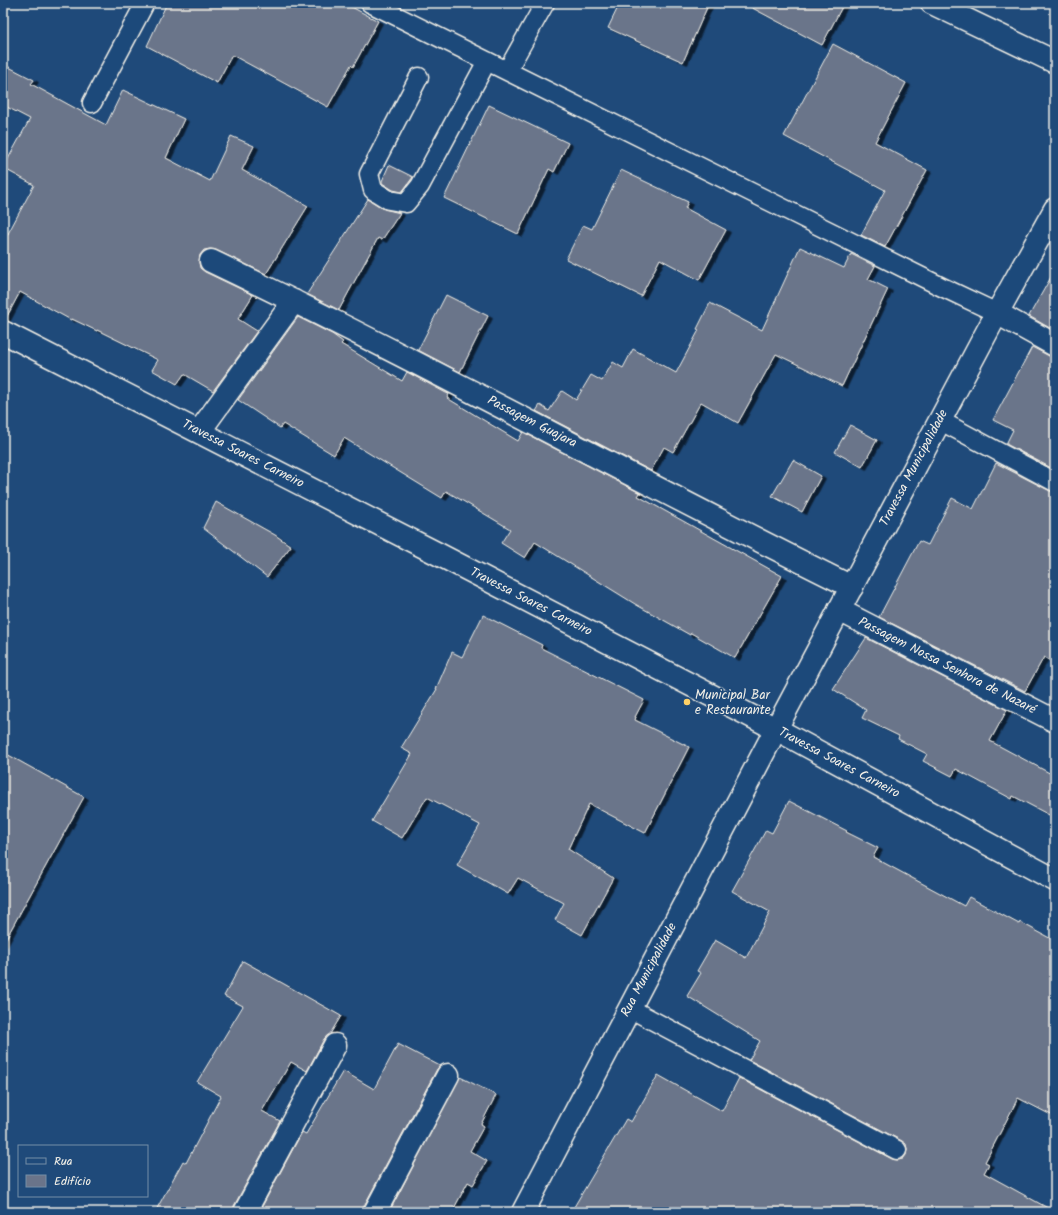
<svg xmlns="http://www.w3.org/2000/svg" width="1058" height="1215" font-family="Kalam,sans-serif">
	<defs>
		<filter id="shadow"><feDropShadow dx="4.5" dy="2.5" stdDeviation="0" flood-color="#0009"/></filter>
	</defs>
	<rect width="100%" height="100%" fill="#1f4a7a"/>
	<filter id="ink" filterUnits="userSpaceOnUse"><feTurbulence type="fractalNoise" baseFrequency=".025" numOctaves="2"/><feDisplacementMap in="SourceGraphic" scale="8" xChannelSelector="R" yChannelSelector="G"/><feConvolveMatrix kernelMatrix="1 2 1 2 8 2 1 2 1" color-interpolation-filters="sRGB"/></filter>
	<g filter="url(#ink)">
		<!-- building -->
		<path fill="#6a748a" stroke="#f4f1e8" filter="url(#shadow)" d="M 167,3 L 344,3 L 378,21 L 353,67 L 351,65 L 328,107 L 232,55 L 217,83 L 147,46 Z
			M 620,3 L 709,3 L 683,62 L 608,28 Z
			M 743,3 L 844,3 L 822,45 Z
			M 833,44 L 906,83 L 875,142 L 927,170 L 885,247 L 861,235 L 885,190 L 784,136 Z
			M 3,64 L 34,80 L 31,84 L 106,125 L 123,90 L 184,119 L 166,158 L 210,181 L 231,136 L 254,146 L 242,170 L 308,206 L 266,274 L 216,250 L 210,249 L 204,250 L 200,255 L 199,262 L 200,268 L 205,272 L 253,295 L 238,319 L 257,331 L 213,391 L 184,374 L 177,384 L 152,370 L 158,360 L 97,330 L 97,331 L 72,319 L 71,320 L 20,292 L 5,320 L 3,320 L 3,243 L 34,185 L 3,168 L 30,119 L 3,105 Z
			M 489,105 L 568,143 L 554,172 L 549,169 L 518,234 L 444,198 Z
			M 389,165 L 413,177 L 402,192 L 393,190 L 382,183 L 382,181 Z
			M 621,170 L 688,202 L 685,208 L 726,230 L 699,280 L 660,259 L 641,296 L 566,259 L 583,225 L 592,229 Z
			M 368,199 L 384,209 L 400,213 L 382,240 L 378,238 L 339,310 L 307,294 Z
			M 800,247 L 844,268 L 851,254 L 875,266 L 868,279 L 888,289 L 842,386 L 776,354 L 738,423 L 701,402 L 673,452 L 664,447 L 651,471 L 536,411 L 540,405 L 549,411 L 562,391 L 576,400 L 591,375 L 602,381 L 613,362 L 623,368 L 633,349 L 676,373 L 699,330 L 697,329 L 710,303 L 762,330 Z
			M 1055,270 L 1055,331 L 1029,316 Z
			M 446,295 L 488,316 L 460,372 L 418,350 Z
			M 298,317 L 332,334 L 343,342 L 341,344 L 402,381 L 407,372 L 446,393 L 449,394 L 447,398 L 518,441 L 523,432 L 640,493 L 638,496 L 782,576 L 735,658 L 691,633 L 690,635 L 635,604 L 535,542 L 525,558 L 501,543 L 510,529 L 446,491 L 442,498 L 344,438 L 334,455 L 283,424 L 280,428 L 238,400 Z
			M 1032,347 L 1049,356 L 1055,357 L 1055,470 L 1006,444 L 1013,430 L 993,420 Z
			M 850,425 L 877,440 L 862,467 L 835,452 Z
			M 793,460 L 821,476 L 802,512 L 772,496 Z
			M 996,463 L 1050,491 L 1055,492 L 1055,664 L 1044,657 L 1025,691 L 879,617 L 919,541 L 928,545 L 952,498 L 973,509 Z
			M 216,502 L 275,535 L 291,546 L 267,577 L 203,528 Z
			M 483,615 L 542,645 L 541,648 L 644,700 L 635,717 L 636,717 L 635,720 L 689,747 L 645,833 L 589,804 L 568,849 L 613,878 L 582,935 L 555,920 L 564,903 L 518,878 L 508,894 L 457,865 L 480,825 L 427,797 L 402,838 L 372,821 L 412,754 L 401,748 L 437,689 L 436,689 L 452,652 L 462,657 Z
			M 866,638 L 1007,710 L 990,741 L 1055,776 L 1055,818 L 1013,796 L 1012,799 L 956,769 L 952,776 L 923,761 L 927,754 L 898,739 L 899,736 L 862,718 L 866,710 L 833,689 Z
			M 3,752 L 84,797 L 3,944 Z
			M 789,801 L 847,831 L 846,832 L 878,848 L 873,857 L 964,906 L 969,897 L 1019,924 L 1020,922 L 1055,941 L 1055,1117 L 1018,1098 L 985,1162 L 989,1164 L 984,1173 L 1055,1212 L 571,1212 L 626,1119 L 631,1122 L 658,1075 L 722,1111 L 739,1078 L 892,1159 L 898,1160 L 903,1159 L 906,1155 L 907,1149 L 906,1144 L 902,1141 L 749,1060 L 760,1041 L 687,996 L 701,973 L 697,971 L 715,940 L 746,958 L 770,912 L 732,891 L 766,830 L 772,833 Z
			M 243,961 L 341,1016 L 330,1034 L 324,1039 L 307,1071 L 291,1062 L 262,1111 L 280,1121 L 234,1206 L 233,1212 L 155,1212 L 183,1161 L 186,1163 L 221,1096 L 197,1082 L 243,1006 L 224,996 Z
			M 398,1044 L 440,1066 L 437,1069 L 364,1206 L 363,1212 L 259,1212 L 302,1132 L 306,1134 L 343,1071 L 374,1089 Z
			M 460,1077 L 496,1095 L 481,1124 L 484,1126 L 470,1151 L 487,1161 L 473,1185 L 468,1182 L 452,1212 L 389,1212 Z"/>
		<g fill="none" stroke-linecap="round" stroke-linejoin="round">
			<!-- service casing -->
			<g stroke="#f4f1e8" stroke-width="21">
				<path id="service" d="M 370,3 L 942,287 L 997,313
					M 507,71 L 545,3
					M 419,77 L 369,174 L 373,190 L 389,200 L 406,203 L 420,186 L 487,61
					M 92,103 L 145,3
					M 939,420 L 1055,482
					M 629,1008 L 897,1150"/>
			</g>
			<!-- minor casing -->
			<g stroke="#f4f1e8" stroke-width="25">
				<path id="minor" d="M 932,3 L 1055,62
					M 211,261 C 427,364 637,481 852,587
					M 997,313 L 1055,345
					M 3,332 L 438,554 L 776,729 L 1055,880
					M 199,432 L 294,301
					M 839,610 L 1055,721
					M 245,1212 L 335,1045
					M 375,1212 L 448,1075"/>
			</g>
			<!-- tertiary casing -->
			<g stroke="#f4f1e8" stroke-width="25">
				<path id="tertiary" d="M 523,1212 L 776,729 L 997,313 L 1055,209"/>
			</g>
			<!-- service -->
			<use href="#service" stroke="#1f4a7a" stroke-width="18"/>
			<!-- minor -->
			<use href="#minor" stroke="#1f4a7a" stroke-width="22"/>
			<!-- tertiary -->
			<use href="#tertiary" stroke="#1f4a7a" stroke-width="22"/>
		</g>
	</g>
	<!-- markers -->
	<circle fill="#ffd166" stroke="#1f4a7a" stroke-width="1.5" cx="687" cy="702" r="4"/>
	<g text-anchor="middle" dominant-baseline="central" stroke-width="3" stroke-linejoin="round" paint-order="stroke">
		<!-- street labels -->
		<g font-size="13" fill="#f4f1e8" stroke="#1f4a7a">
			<text transform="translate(532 422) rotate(27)">Passagem Guajara</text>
			<text transform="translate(243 454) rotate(27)">Travessa Soares Carneiro</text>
			<text transform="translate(914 468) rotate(-62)">Travessa Municipalidade</text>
			<text transform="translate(531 602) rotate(27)">Travessa Soares Carneiro</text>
			<text transform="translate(947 666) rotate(27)">Passagem Nossa Senhora de Nazaré</text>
			<text transform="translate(839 763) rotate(28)">Travessa Soares Carneiro</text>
			<text transform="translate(649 970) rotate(-62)">Rua Municipalidade</text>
		</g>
		<!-- poi labels -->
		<g font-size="13" fill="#f4f1e8" stroke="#1f4a7a" text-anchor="start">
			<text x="695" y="695">Municipal Bar<tspan x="695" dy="15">e Restaurante</tspan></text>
		</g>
	</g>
	<!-- margin -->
	<rect width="1058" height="1215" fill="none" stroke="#1f4a7a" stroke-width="16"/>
	<rect x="8" y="8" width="1042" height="1199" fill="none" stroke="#f4f1e8" stroke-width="1.5" filter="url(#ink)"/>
	<!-- legend -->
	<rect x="18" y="1145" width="130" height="52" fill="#1f4a7a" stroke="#748da6"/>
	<rect x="26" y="1158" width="20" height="6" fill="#1f4a7a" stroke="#748da6"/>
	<text x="54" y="1165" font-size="12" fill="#f4f1e8">Rua</text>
	<rect x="26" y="1175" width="20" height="12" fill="#6a748a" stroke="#748da6"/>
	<text x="54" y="1185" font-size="12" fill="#f4f1e8">Edifício</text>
</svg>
